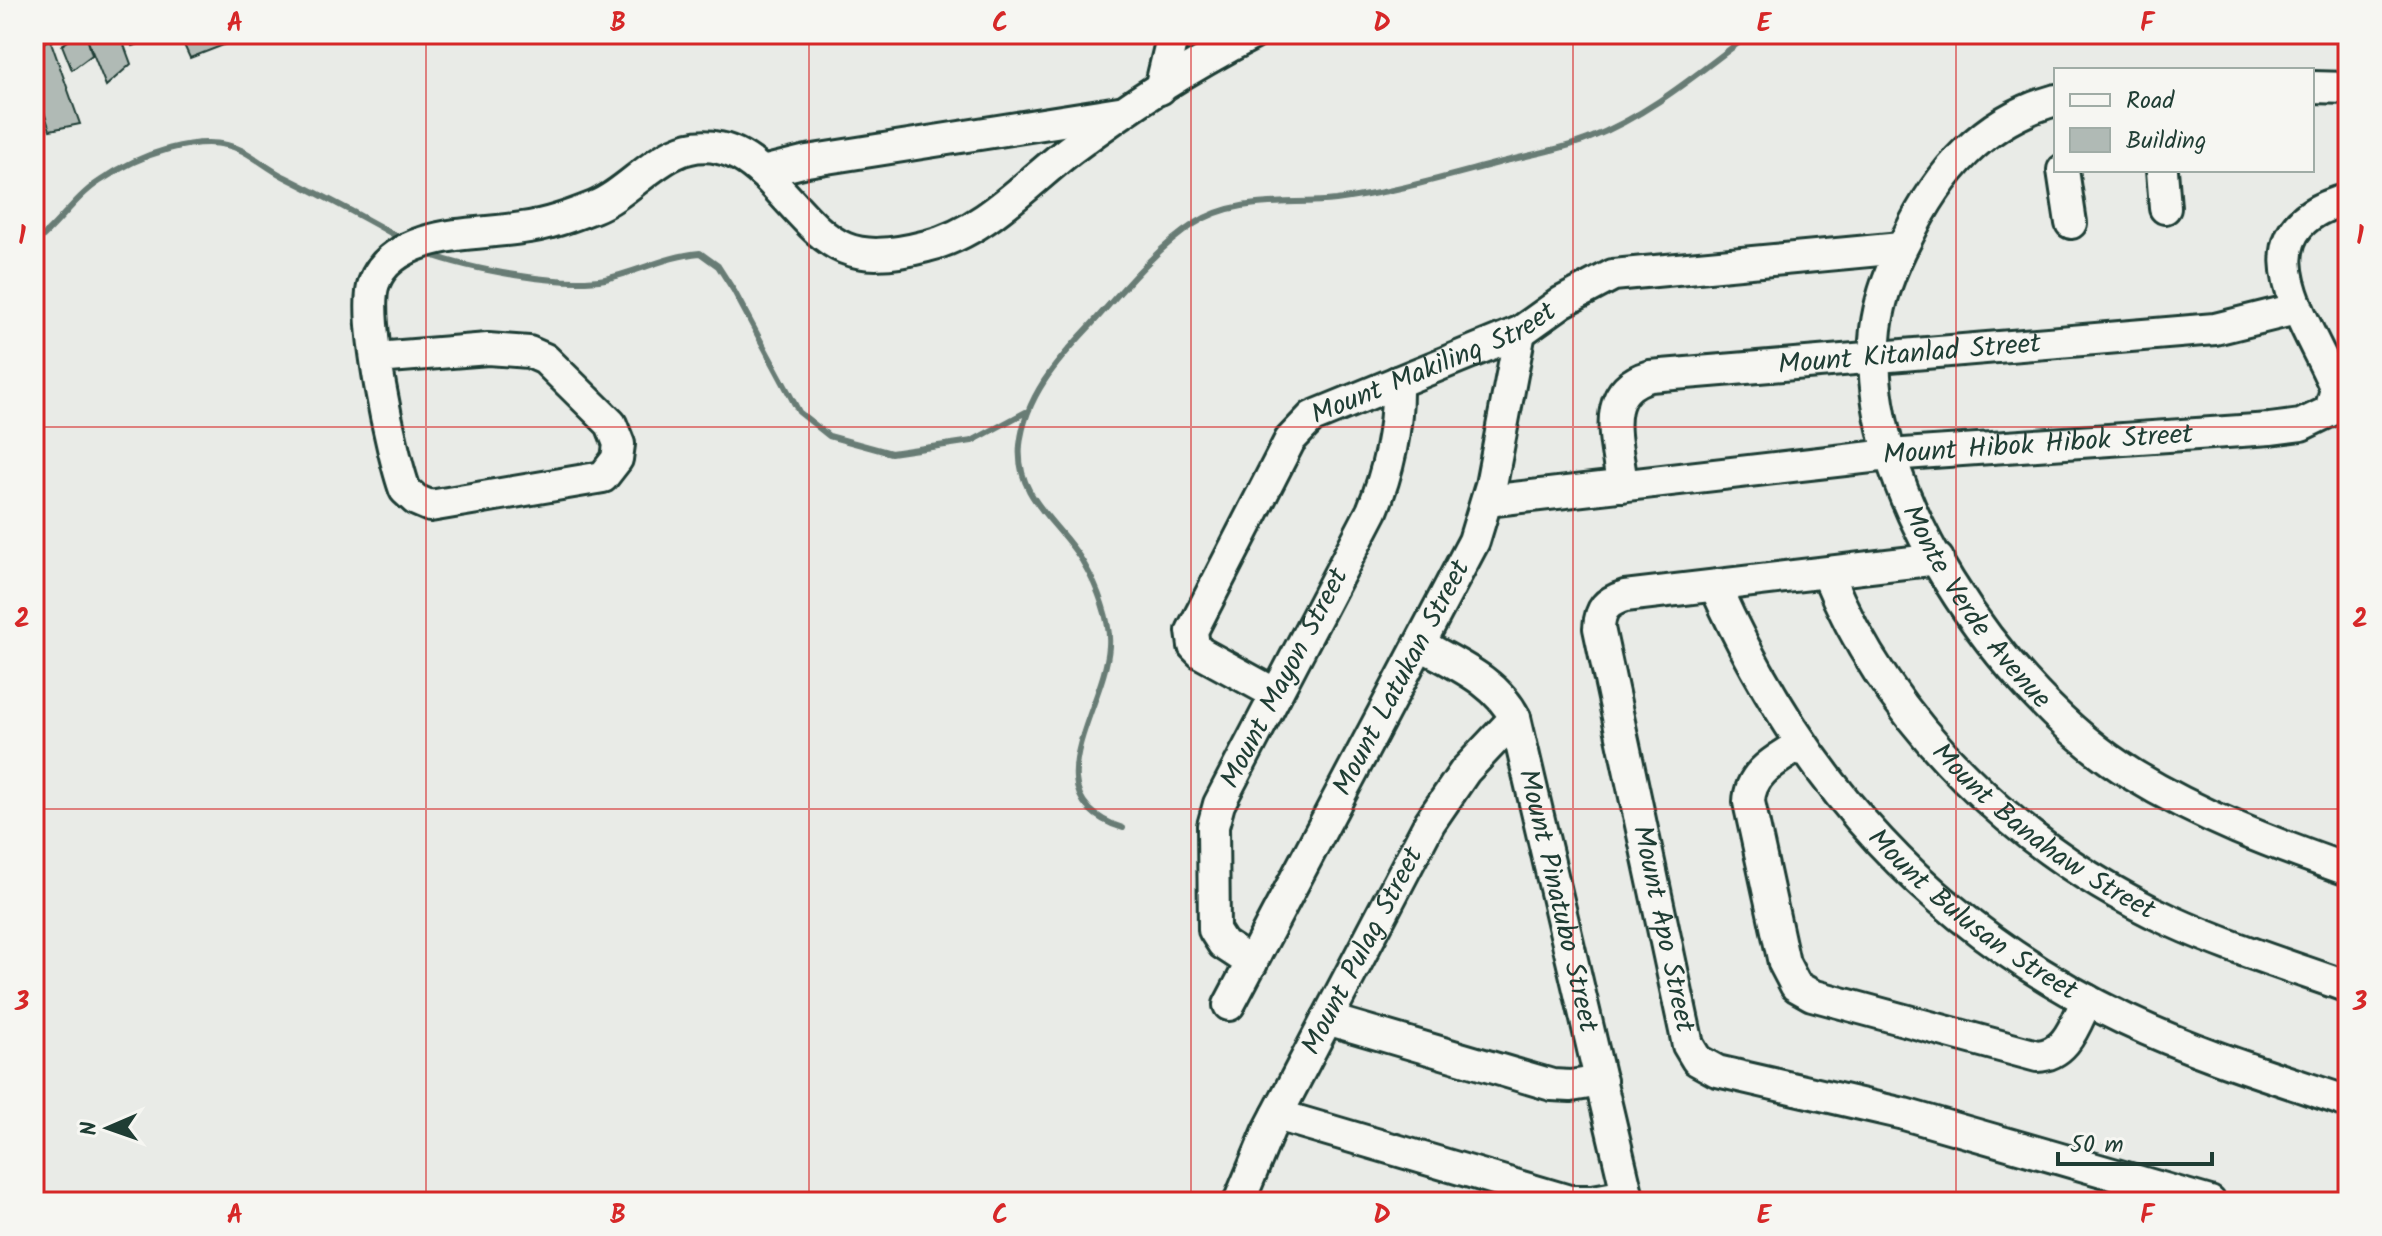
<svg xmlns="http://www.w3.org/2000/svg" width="2382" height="1236" font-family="Kalam,sans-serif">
	<rect width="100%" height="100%" fill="#e9ebe7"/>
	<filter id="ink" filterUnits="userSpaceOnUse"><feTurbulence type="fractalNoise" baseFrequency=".0125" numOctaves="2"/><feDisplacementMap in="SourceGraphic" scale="16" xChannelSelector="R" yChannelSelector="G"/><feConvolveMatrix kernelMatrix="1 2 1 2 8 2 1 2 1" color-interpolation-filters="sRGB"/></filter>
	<g filter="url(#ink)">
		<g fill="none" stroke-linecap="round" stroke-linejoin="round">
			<!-- stream -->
			<path stroke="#687c75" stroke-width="6" d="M 34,244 C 58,225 75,197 100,181 C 135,157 202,129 243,151 C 258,159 270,170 285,177 C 325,197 364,217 403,240
				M 425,253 C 469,269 560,287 605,279 C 638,272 666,256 700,253 L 718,266 L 734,291 L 799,412 L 829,436 L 891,453 L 972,441 L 1026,412
				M 1123,828 C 1028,798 1105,709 1109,646 C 1111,621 1097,586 1084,564 C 1061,523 1015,499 1020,445 C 1025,397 1057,361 1089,327 C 1121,292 1154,250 1194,224 C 1237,196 1288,205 1336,200 C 1391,193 1445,177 1498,163 C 1528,155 1560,150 1588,139 C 1649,115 1698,73 1750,34"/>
		</g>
		<!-- building -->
		<path fill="#b0bab5" stroke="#1f3d34" stroke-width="2" d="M 79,34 L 86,34 L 92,55 L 72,70 L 62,45 Z
			M 100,34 L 120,34 L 131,64 L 106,86 L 88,41 Z
			M 127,34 L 149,34 L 151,40 L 132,46 Z
			M 179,34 L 230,34 L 234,41 L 190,58 Z
			M 50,39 L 80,124 L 50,130 L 34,82 L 34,49 Z
			M 34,145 L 38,145 L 44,179 L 34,180 Z"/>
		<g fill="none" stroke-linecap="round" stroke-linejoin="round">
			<!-- minor casing -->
			<g stroke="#1f3d34" stroke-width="36">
				<g id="minor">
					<path d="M 2312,87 L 2348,88"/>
					<path d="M 1160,89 L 1173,34"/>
					<path id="s1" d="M 2056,100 C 1983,120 1939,172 1907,238 C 1892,266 1880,297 1876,329 C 1857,486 2004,696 2133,775 C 2200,816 2274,844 2348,870"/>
					<path d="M 2063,170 L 2071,223"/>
					<path d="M 2162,170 L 2165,208"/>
					<path d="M 762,172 L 807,161 L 1119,112"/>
					<path d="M 377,358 L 488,349 L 529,352 L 545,359 L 611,424 L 619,444 L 617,459 L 603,477 L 430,506 L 416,500 L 405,490 C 392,455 362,316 374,283 C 382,261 402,249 424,242 C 456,232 490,233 522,228 C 547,225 571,216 594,207 C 635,191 667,136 719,148 C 739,152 757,166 771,181 C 827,240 838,269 927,246 C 983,233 1026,184 1070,150 C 1127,107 1189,67 1253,34"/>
					<path id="s2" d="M 1622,486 C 1618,443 1597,391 1650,376 L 2215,329 L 2296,309"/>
					<path id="s3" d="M 1487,501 L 1889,455 L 2270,429 L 2301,425 L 2330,411 L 2336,389 C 2309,323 2233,229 2348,199"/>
					<path id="s4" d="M 1938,559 L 1625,596 C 1606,602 1600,609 1599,628 L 1688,1045 L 1697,1060 L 1717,1071 L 1904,1114 L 2210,1202"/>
					<path id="s5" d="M 1827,573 C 1889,726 2021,852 2171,921 C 2228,947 2289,966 2348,987"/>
					<path id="s6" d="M 1715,586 C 1802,781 1931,927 2126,1020 C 2198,1054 2274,1077 2348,1102"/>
					<path id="s7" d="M 1420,644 C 1454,664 1496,680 1515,718 L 1629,1202"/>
					<path id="s8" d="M 1276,694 L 1201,653 L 1194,646 L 1192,631 L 1290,440 L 1312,417 L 1520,332 L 1562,302 L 1613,275 L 1901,248"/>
					<path d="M 1801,744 C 1779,759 1750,771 1749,802 L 1784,963 L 1796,986 L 1812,995 L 2037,1056 C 2067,1055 2075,1024 2087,1000"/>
					<path id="s9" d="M 1252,963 L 1223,944 L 1214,930 L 1213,826 L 1219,804 L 1372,511 C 1389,470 1398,426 1397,382"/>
					<path id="s10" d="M 1229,1005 L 1474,541 L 1491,485 L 1520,332"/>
					<path d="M 1327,1019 L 1552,1085 L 1571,1086 L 1601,1081"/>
					<path d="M 1277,1115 L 1569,1201 L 1593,1201 L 1627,1195"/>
					<path id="s11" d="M 1239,1202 L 1269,1130 L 1430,822 L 1465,771 L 1515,718"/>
				</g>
			</g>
			<!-- minor -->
			<use href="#minor" stroke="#f6f6f2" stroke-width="30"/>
		</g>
	</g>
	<!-- grid -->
	<path fill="none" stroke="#d62828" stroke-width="2" stroke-opacity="0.55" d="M 426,34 L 426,1202M 809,34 L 809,1202M 1191,34 L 1191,1202M 1573,34 L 1573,1202M 1956,34 L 1956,1202M 34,427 L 2348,427M 34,809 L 2348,809"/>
	<g text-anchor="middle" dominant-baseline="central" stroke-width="8" stroke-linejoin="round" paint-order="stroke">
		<!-- street labels -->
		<g font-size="28" fill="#1f3d34" stroke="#f6f6f2">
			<text stroke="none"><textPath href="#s2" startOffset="388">Mount Kitanlad Street</textPath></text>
			<text stroke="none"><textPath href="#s8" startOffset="490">Mount Makiling Street</textPath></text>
			<text stroke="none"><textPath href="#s3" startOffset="554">Mount Hibok Hibok Street</textPath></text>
			<text stroke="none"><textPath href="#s1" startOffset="610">Monte Verde Avenue</textPath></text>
			<text stroke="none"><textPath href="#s9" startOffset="320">Mount Mayon Street</textPath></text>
			<text stroke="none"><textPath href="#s10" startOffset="370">Mount Latukan Street</textPath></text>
			<text stroke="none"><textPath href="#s5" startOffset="344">Mount Banahaw Street</textPath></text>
			<text stroke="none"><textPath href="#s7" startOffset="310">Mount Pinatubo Street</textPath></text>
			<text stroke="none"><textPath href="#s6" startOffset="424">Mount Bulusan Street</textPath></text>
			<text stroke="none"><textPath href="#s4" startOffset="668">Mount Apo Street</textPath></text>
			<text stroke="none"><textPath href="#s11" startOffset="280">Mount Pulag Street</textPath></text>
		</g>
	</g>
	<!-- margin -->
	<rect width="2382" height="1236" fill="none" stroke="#f6f6f2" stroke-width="88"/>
	<!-- legend -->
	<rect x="2054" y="68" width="260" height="104" fill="#f6f6f2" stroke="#a0aca6" stroke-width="2"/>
	<rect x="2070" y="94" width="40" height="12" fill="#f6f6f2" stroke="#a0aca6" stroke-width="2"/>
	<text x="2126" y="108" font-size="24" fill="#1f3d34">Road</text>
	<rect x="2070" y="128" width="40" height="24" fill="#b0bab5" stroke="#a0aca6" stroke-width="2"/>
	<text x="2126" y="148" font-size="24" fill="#1f3d34">Building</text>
	<!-- north arrow -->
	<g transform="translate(108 1128) rotate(268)" stroke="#f6f6f2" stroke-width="6" paint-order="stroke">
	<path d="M0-6L14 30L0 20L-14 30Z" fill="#1f3d34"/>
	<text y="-12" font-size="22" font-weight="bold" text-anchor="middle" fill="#1f3d34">N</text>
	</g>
	<!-- scale -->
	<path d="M2058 1152v12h154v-12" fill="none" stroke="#1f3d34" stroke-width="4"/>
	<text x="2070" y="1152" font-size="24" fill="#1f3d34" stroke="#f6f6f2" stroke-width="6" paint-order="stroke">50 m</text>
	<rect x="44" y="44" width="2294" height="1148" fill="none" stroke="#d62828" stroke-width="3"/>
	<g font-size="26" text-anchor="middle" font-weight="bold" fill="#d62828">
		<text x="235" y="31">A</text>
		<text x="618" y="31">B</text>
		<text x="1000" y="31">C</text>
		<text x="1382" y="31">D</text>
		<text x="1764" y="31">E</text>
		<text x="2147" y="31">F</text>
		<text x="22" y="244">1</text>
		<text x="2360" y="244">1</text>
		<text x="22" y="627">2</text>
		<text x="2360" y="627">2</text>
		<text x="22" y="1010">3</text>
		<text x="2360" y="1010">3</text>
		<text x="235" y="1223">A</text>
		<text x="618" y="1223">B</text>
		<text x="1000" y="1223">C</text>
		<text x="1382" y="1223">D</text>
		<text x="1764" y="1223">E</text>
		<text x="2147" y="1223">F</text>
	</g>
</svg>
